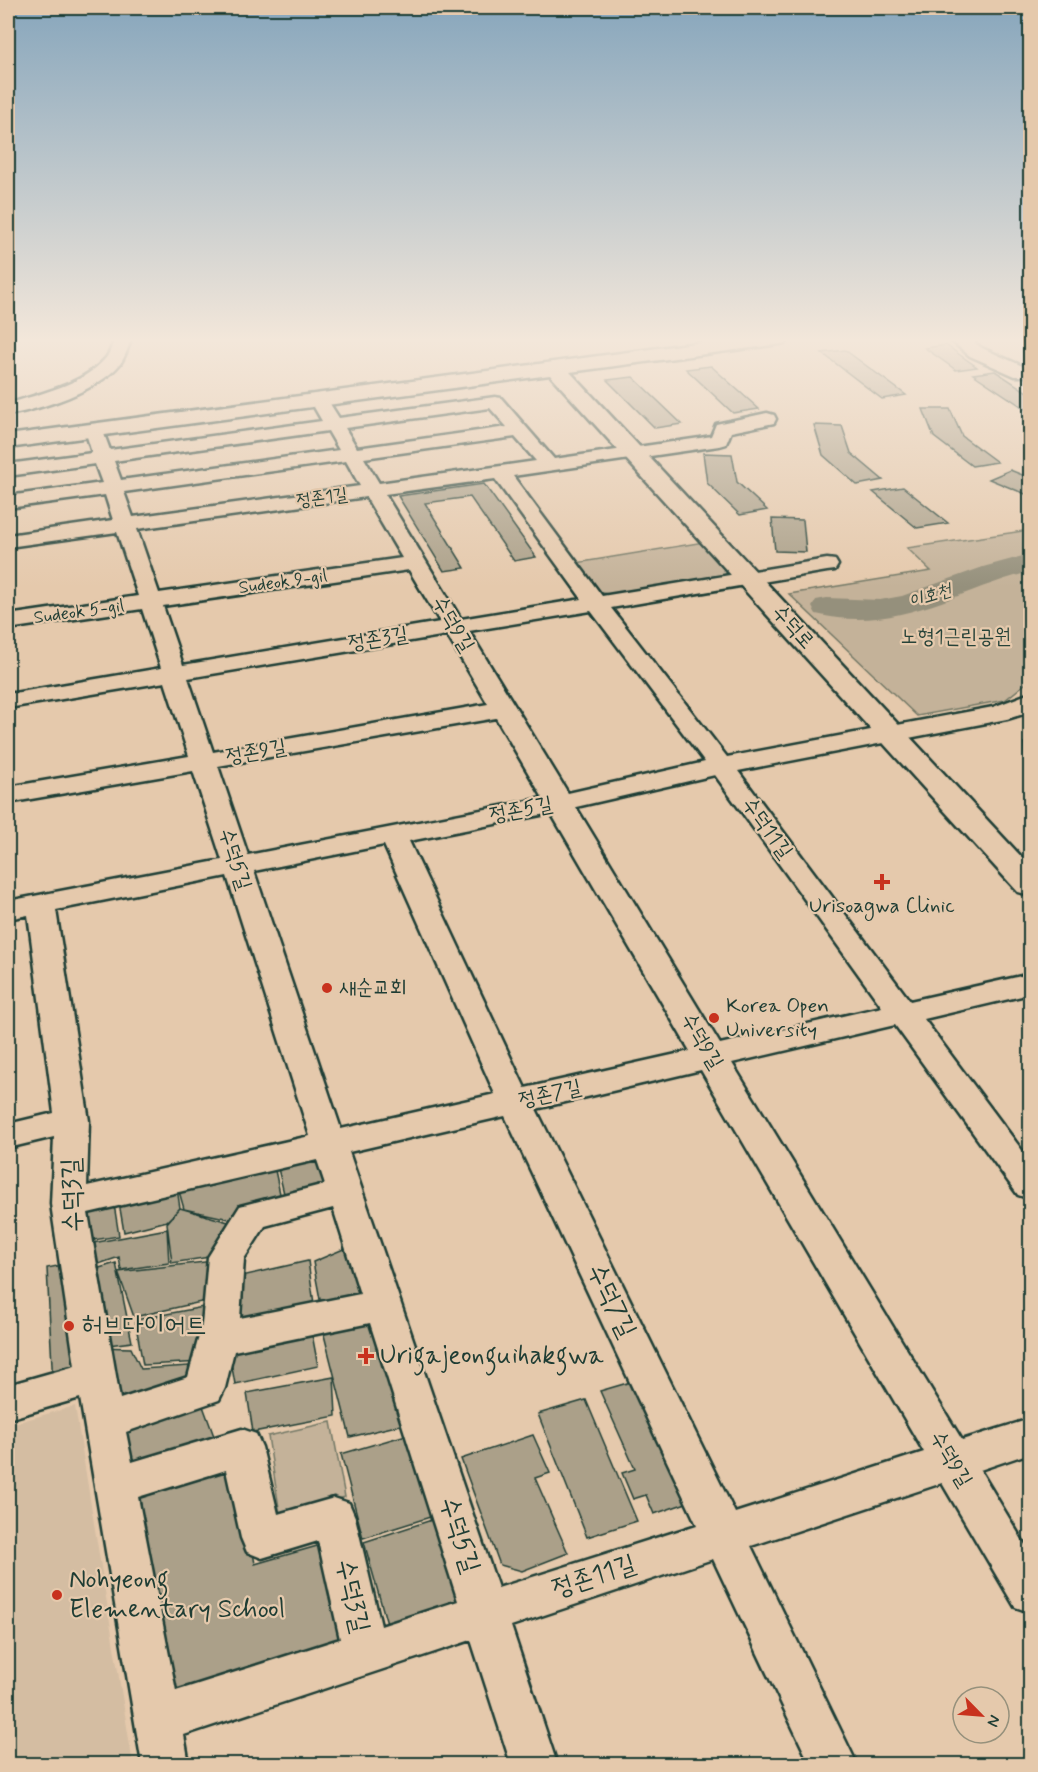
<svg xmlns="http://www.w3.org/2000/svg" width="1038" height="1772" font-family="Mynerve,'Poor Story',sans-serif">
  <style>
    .built { fill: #d4bda2 }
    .green { fill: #c4b299; stroke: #727866; stroke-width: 1.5 }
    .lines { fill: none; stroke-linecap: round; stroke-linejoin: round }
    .river { fill: #95907b; fill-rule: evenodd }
    .building { fill: #aba089; stroke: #1f3d34; stroke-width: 1.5 }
    .minor-casing { stroke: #1f3d34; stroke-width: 5 }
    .major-casing { stroke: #1f3d34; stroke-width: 5 }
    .minor { fill: #e5c9ac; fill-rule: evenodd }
    .major { fill: #e5c9ac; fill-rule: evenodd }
    .poi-dot { fill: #c8321e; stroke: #e5c9ac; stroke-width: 2 }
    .labels { text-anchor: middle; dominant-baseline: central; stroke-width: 4.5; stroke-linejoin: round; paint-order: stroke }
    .far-street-label { font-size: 18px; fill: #1f3d34; stroke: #e5c9ac }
    .far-water-label { font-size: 18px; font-style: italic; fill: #2b453b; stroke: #e5c9ac }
    .street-label { font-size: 21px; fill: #1f3d34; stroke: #e5c9ac }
    .park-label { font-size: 21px; fill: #274339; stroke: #e5c9ac }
    .poi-label { font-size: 21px; fill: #1f3d34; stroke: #e5c9ac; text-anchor: start }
    .near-street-label { font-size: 26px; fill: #1f3d34; stroke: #e5c9ac }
    .near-poi-label { font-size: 26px; fill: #1f3d34; stroke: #e5c9ac; text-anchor: start }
  </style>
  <rect width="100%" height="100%" fill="#e5c9ac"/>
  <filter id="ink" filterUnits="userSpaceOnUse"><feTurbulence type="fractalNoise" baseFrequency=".0167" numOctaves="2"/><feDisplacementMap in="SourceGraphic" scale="12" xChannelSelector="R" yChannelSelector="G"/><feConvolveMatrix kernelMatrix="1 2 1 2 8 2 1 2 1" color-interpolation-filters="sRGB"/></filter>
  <g filter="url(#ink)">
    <!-- built -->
    <path class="built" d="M75,1406L133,1764H8V1425Z"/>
    <!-- green -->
    <path class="green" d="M1030,530V680L1005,700L917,716L789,594L931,571L907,548Z
      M704,542L729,569L724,576L613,595L599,592L576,563Z
      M331,1422L345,1497L280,1514L268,1436Z"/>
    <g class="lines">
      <!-- river -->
      <path class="river" d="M1030,554V572C956,590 897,634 816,614L812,607L816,600L827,598L880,600L902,596L983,567Z"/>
    </g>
    <!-- building -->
    <path class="building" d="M946,345L977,367L956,370L925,348Z
      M845,350L906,395L882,399L822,353Z
      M711,366L759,409L733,413L686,369Z
      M995,371L1030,394V412L973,374Z
      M633,377L682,424L655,428L607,380Z
      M923,409H950L962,436L997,462L972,466L934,437Z
      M814,425L842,426L851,453L883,480L857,485L823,455Z
      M703,453L732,454L737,482L767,510L740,515L707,483Z
      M1010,470L1030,478V496L989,479Z
      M484,484L536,557L514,561L470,497L425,503L465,568L444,571L398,496Z
      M903,487L948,523L917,528L873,492Z
      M772,519L803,520L806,552L775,551Z
      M1024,743L1030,744V794L1026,789Z
      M325,1148L338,1189L286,1202L276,1160Z
      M273,1161L282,1203L243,1222L184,1209L177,1184Z
      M176,1182L180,1208L167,1221L124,1232L118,1197Z
      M113,1198L119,1236L81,1242L74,1206Z
      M180,1208L242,1226L222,1255L172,1263L167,1223Z
      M167,1229L169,1263L121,1270L119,1257L84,1269L77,1246Z
      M353,1245L374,1301L322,1310L313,1262Z
      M222,1260L219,1298L134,1317L118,1272Z
      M308,1261L315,1311L228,1331L233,1278Z
      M78,1262L87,1373L53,1385L47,1268Z
      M116,1263L132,1342L100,1346L86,1272Z
      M219,1304L204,1362L143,1365L135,1320Z
      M377,1317L413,1422L350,1437L323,1331Z
      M311,1329L318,1366L235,1384L229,1351Z
      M98,1347L131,1348L141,1369L205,1365L201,1386L113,1412Z
      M334,1377L336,1416L253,1432L247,1393Z
      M641,1379L698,1499L654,1514L646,1495L633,1499L622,1473L635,1469L600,1391Z
      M200,1398L218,1447L122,1474L109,1424Z
      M586,1400L637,1521L587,1537L538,1414Z
      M420,1431L443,1513L363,1538L341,1454Z
      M533,1435L550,1473L535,1478L568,1553L522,1571L500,1565L461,1459Z
      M236,1458L255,1564L331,1542L347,1641L169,1697L127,1490Z
      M444,1516L475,1609L392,1642L364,1542Z"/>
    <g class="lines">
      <!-- minor casing -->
      <g class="minor-casing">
        <path id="minor" d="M115,338H132C128,346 126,356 120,364C98,391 41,409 8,415V404C40,393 81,386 105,359C110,354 112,345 115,338Z
          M948,338H968L982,348L1027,368L1030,372L1027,376H1015L970,356Z
          M319,395L325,396L339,418L495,397L501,398L554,459L700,438L711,436L716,424L767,413L774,415L776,419L774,423L731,432L726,444L719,446L513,476L602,596L827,559L835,560L838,565L835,570L827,571L611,608L727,757L993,707L1030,693V712L1007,719L738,771L910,1001L1030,974V994L924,1019L1030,1161V1199L1018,1195L895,1025L732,1063L962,1440L1030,1419V1453L980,1470L1030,1553V1612L1015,1607L942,1483L751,1546L857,1764H810L713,1559L511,1626L557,1764H511L471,1640L184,1735L189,1764H142L80,1398L8,1419V1385L75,1366L51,1204L54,1137L8,1148V1124L54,1113L28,915L8,919V901L222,860L193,771L8,803V787L189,756L165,682L8,708V694L161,668L142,609L8,629V615L138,596L117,532L8,547V535L113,520L105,495L8,508V496L102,483L95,464L8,476V464L92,453L85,430L87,426H101L110,450L322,421L310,400L313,396ZM490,408L507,427L357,448L345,428ZM328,431L339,450L121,480L114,461ZM515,437L536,461L379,483L364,458ZM346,461L360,486L133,517L124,492ZM495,479L582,599L461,619L385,494ZM366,497L402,558L159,593L137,529ZM409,570L440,622L183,665L163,606ZM591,611L705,762L568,793L469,631ZM447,635L488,704L213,752L188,678ZM496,718L543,798L248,855L218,766ZM715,775L882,1007L720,1044L576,807ZM551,813L690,1051L525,1088L409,841ZM384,845L495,1094L341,1129L254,871ZM227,876L310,1136L87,1186L89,1121L56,910ZM701,1070L924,1452L735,1513L536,1109ZM505,1116L697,1525L498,1588L349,1152ZM317,1160L325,1184L240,1206L208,1257L202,1325L188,1377L120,1399L88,1213ZM333,1208L360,1294L240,1318L244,1259L265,1226ZM370,1323L458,1601L381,1626L355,1517L349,1503L334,1498L278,1514L262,1447L256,1434L242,1429L132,1462L126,1432L219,1400L225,1388L234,1351ZM226,1470L241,1538L247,1552L262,1558L318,1541L340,1639L176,1691L138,1497Z"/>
      </g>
      <!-- major casing -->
      <g class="major-casing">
        <path id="major" d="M733,338H789L787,342L780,344L570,372L1030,866V895L1018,892L550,375L8,448V435Z"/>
      </g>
      <!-- minor -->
      <use href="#minor" class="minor"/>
      <!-- major -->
      <use href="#major" class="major"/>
    </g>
  </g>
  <!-- sky -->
  <linearGradient id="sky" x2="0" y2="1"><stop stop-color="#87a6bc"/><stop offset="0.58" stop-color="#f3e7da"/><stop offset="1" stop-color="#f3e7da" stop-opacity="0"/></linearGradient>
  <rect width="1038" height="587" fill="url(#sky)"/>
  <!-- markers -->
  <g class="poi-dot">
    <path d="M879 873h6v6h6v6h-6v6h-6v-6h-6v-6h6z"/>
    <circle cx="327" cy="988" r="6"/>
    <circle cx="714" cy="1018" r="6"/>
    <circle cx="69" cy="1326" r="6"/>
    <path d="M363 1347h6v6h6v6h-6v6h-6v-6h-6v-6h6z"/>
    <circle cx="57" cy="1595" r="6"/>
  </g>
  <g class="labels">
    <!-- far-street labels -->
    <g class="far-street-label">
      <text transform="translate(322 498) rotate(-8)">정존1길</text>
      <text transform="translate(283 582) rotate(-8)">Sudeok 9-gil</text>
      <text transform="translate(79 612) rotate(-8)">Sudeok 5-gil</text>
    </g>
    <!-- far-water labels -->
    <g class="far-water-label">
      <text transform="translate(930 596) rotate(-17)">이호천</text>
    </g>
    <!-- street labels -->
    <g class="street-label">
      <text transform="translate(453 624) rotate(59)">수덕9길</text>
      <text transform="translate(793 627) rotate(48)">수덕로</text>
      <text transform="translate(378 639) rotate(-9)">정존3길</text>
      <text transform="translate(256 752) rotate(-10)">정존9길</text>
      <text transform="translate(521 810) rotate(-11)">정존5길</text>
      <text transform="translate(767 828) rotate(54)">수덕11길</text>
      <text transform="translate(235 859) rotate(72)">수덕5길</text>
      <text transform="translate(702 1041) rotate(59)">수덕9길</text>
      <text transform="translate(550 1094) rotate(-13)">정존7길</text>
      <text transform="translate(951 1459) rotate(59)">수덕9길</text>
    </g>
    <!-- park labels -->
    <g class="park-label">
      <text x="956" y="637">노형1근린공원</text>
    </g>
    <!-- poi labels -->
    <g class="poi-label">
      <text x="882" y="906" text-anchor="middle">Urisoagwa Clinic</text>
      <text x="339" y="988">새순교회</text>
      <text x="726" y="1006">Korea Open<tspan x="726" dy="24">University</tspan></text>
    </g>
    <!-- near-street labels -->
    <g class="near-street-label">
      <text transform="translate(73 1195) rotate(-92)">수덕3길</text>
      <text transform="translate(611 1301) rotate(64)">수덕7길</text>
      <text transform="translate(459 1535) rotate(72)">수덕5길</text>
      <text transform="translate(594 1577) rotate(-18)">정존11길</text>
      <text transform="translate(352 1596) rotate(77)">수덕3길</text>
    </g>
    <!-- near-poi labels -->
    <g class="near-poi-label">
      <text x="81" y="1326">허브다이어트</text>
      <text x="380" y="1356">Urigajeonguihakgwa</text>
      <text x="69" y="1580">Nohyeong<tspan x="69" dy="30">Elementary School</tspan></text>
    </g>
  </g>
  <!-- margin -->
  <rect width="1038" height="1772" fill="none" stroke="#e5c9ac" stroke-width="30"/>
  <rect x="15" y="15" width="1008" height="1742" fill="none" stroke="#1f3d34" stroke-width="2" filter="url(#ink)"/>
  <!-- north arrow -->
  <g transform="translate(981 1715) rotate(115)"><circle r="28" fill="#e5c9ac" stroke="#96917c" stroke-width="1.5"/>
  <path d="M0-4.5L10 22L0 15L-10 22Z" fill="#c8321e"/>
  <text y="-9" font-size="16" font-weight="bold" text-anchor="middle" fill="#1f3d34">N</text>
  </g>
</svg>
